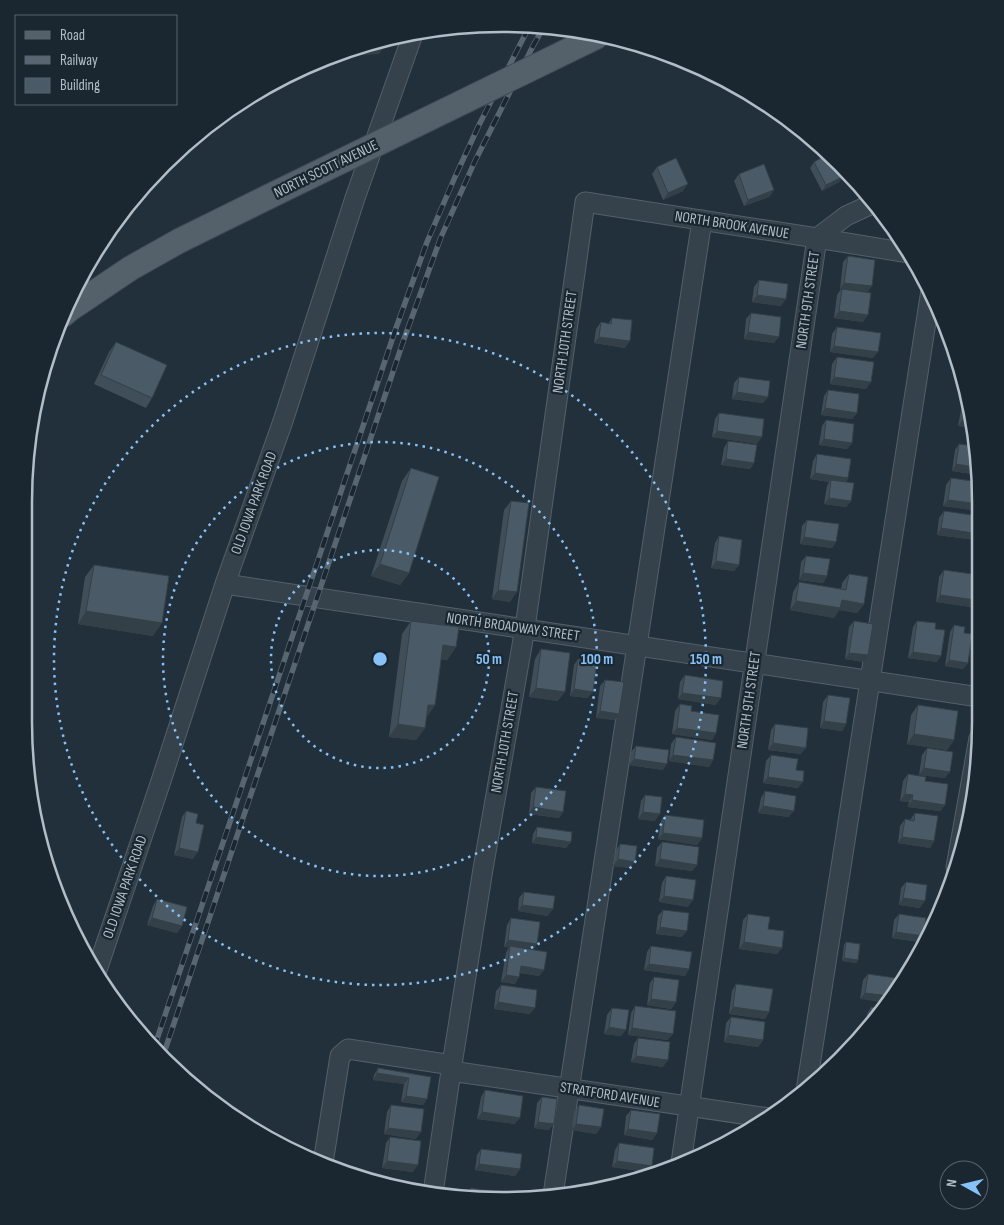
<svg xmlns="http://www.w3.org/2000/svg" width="1004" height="1225" font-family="'Sofia Sans Condensed',sans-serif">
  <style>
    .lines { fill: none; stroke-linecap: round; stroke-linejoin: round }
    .minor-casing { stroke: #546069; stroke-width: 21 }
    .major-casing { stroke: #3f4b54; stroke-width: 26 }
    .minor { stroke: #36424b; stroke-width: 19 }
    .major { stroke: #54616b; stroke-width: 24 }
    .rail-casing { stroke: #586672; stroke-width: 5.5 }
    .rail { stroke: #1b2730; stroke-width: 4; stroke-dasharray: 11; stroke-linecap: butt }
    .major-bridge-casing { stroke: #3f4b54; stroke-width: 26; stroke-linecap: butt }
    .major-bridge { stroke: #54616b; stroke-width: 24 }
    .wall { fill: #404e59 }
    .shaded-wall { fill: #344048 }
    .building { fill: #4a5b67; stroke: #344048 }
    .ring { fill: none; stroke: #86c1f7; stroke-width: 2.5; stroke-dasharray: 2.5 5 }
    .labels { text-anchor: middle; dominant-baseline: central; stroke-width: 4.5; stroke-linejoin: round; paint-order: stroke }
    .street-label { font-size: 15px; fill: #b1bdc7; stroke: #1b2730 }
    .rim { fill: none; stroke: #b1bdc7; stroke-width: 2.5 }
    .centre { fill: #86c1f7; stroke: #1b2730; stroke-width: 2.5 }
    .ring-label { font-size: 15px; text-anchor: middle; font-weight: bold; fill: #86c1f7; stroke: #1b2730; stroke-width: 4.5; stroke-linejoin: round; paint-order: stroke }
  </style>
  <rect width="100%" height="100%" fill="#22303b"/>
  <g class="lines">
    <!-- minor casing -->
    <g class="minor-casing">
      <path id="minor" d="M225,584L979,697
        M956,867L979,738
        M96,973L161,781L225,584L283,421L355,198L413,34
        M451,1071L769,1118
        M806,1091L931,290
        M323,1163L340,1056L348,1049L452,1065
        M681,1163L817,238L846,216L874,203
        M433,1193L451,1071L483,869L525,628L585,202L817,238L908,253
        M553,1195L702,220"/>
    </g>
    <!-- major casing -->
    <g class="major-casing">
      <path id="major" d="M63,315L70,309L131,268L179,241L268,197"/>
    </g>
    <!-- minor -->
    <use href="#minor" class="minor"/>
    <!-- major -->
    <use href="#major" class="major"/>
    <!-- rail casing -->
    <g class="rail-casing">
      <path id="rail" d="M154,1048L396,328L427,242L455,177L479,125L529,27
        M162,1059L404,339L441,237L475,161L534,44L544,27"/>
    </g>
    <!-- rail -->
    <use href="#rail" class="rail"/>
    <!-- major-bridge casing -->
    <g class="major-bridge-casing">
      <path id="major-bridge" d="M268,197L598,36"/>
    </g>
    <!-- major-bridge -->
    <use href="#major-bridge" class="major-bridge"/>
  </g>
  <!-- wall -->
  <path class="wall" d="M814,162L844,176L839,182L822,191L810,168Z
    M657,167L683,191L663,200L652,174Z
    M739,174L774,190L769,197L744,206L734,181Z
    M848,256L867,292L863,322L834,318L837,295L841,289H840L843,262Z
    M759,280L781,306L752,302L754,287Z
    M933,296L937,306L932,305Z
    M751,313L774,343L744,339L746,319Z
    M612,318L625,348L594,343L596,329L601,322L608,324Z
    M837,327L873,358L830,352L832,334Z
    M116,342L152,398L146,408L94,384L109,352Z
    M837,357L871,382L866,389L830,384L832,364Z
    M739,377L768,397L763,403L732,399L734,383Z
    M965,384L974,437L966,436L968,427L958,426L961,410L967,401H963Z
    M828,390L857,413L852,419L821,415L824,396Z
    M719,413L757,444L712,437L715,419Z
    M826,420L852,443L847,449L819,445L822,426Z
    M728,441L754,463L750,469L721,465L724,448Z
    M959,444L979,471V475L952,471L955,450Z
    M817,454L848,478L846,482L851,501L846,507L824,504L827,486L829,482L810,479L813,461Z
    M411,468L409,573L400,585L371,576L402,481Z
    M951,478L979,482V511L943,506L946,485Z
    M511,501L510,602L492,599L504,510Z
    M944,511L976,540L937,535L939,518Z
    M807,520L836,542L832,548L800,544L802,526Z
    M719,536L739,565L734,571L711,568L715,543Z
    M806,556L827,576L823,583L799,580L801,562Z
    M94,565L153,636L78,624L85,577Z
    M944,570L971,607L936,602L939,577Z
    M849,574L864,604L857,613L839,610L834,618L790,610L793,592L799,582L841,589L842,583Z
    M411,621L456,647L447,660L441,659L435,705L426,718L425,728L416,740L389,737L402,634Z
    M854,621L864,662L845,659L849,627Z
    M917,621L935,629L937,662L908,658L913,627Z
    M954,625L964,633L968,663L963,669L945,666L950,632Z
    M541,649L558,701L529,697L535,659Z
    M578,659L588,698L570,696L574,665Z
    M685,675L716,705L678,699L680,682Z
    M605,680L615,720L596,718L600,686Z
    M828,695L846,724L842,731L820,728L823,702Z
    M680,704L691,711L716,733L712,740L672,734L675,711Z
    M918,705L954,740L947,750L907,744L911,715Z
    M775,724L801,754L768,750L771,730Z
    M676,737L713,760L709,767L669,761L671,744Z
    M636,746L663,770L629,765L631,752Z
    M927,748L945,778L919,775L922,755Z
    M771,755L796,770L798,788L763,783L766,761Z
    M908,774L945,805L940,811L908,807L909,802L900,801L903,781Z
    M536,787L563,812L559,818L529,814L531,793Z
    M765,791L789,817L758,813L761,798Z
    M645,795L655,821L638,819L641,801Z
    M186,811L196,823L193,859L174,855L182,817Z
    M915,813L934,841L930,848L898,843L900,826L905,819L910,820Z
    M665,815L702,838L697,845L658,839L661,821Z
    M537,827L571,842L566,848L532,843L533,834Z
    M662,842L697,865L692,871L655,866L657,848Z
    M620,844L630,868L613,866L616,850Z
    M666,876L688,907L659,902L662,883Z
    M906,882L920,908L899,905L901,888Z
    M524,892L548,916L518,911L519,898Z
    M157,899L182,926L177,933L147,925L153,906Z
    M663,910L682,937L656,934L658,916Z
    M748,914L768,929L782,948L777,954L739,949L743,920Z
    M899,914L919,942L892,938L894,920Z
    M511,918L537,944L533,950L544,970L539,976L520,973L519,977L515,984L501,982L506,953L509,947H504L507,925Z
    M846,942L858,960L856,963L842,961L844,945Z
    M651,946L689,969L685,976L644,970L647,952Z
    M868,974L902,979L860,999L863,980Z
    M654,977L676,1002L671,1009L647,1005L650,983Z
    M736,984L769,1012L765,1019L729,1014L732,991Z
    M501,985L530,1014L494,1009L496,991Z
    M635,1006L668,1040L628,1035L631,1013Z
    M871,1007L881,1009L862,1038L860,1040L864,1034L867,1014Z
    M612,1008L621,1036L604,1034L607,1015Z
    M731,1017L763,1040L758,1047L724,1042L726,1023Z
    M638,1038L663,1067L631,1062L634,1044Z
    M378,1068L431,1077L427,1099L423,1105L401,1102L404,1084L373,1080L374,1075Z
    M485,1090L515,1124L477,1119L481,1097Z
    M542,1097L549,1130L534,1128L537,1103Z
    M391,1105L416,1139L384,1134L387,1112Z
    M579,1105L601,1127L596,1134L572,1130L574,1112Z
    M631,1110L657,1133L652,1140L624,1135L626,1116Z
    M390,1137L413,1172L382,1168L386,1143Z
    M619,1143L647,1172L612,1167L615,1150Z
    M481,1149L520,1169L515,1176L475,1170L477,1155Z
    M616,1179L628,1181L611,1187Z
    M471,1188L470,1200L466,1199L467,1194Z"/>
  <!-- shaded-wall -->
  <path class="shaded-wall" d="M388,41L379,54L332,57L372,42Z
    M844,176L839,182L822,191L826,185Z
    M688,184L683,191L663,200L668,193Z
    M774,190L769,197L744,206L748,200Z
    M844,283L872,286L867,293L840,289Z
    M757,295L786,299L781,306L752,302Z
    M935,300L937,306L932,305Z
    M839,311L868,315L863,322L834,318Z
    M748,332L779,337L774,343L744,339Z
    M599,337L630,341L625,348L594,343Z
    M834,346L878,352L873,358L830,352Z
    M834,377L871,382L866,389L830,384Z
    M737,392L768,397L763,403L732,399Z
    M967,395L968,401L967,400V401H963Z
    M825,408L857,413L852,419L821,415Z
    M965,416L970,417L971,422L968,427L958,426Z
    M972,428L974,437L966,436Z
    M717,431L762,437L757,444L712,437Z
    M824,439L852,443L847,449L819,445Z
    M726,459L754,463L750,469L721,465Z
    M956,464L979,468V475L952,471Z
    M815,473L848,478L844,484L831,480L829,482L810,479Z
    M829,498L851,501L846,507L824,504Z
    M948,500L979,504V511L943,506Z
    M941,528L979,534V535L976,540L937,535Z
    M804,537L836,542L832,548L800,544Z
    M716,561L739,565L734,571L711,568Z
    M380,564L409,573L400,585L371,576Z
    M803,573L827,576L823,583L799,580Z
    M498,590L517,592L510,602L492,599Z
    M940,595L975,600L971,607L936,602Z
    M842,600L864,604L857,613L839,610L834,618L790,610L796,601Z
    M86,611L162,623L153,636L78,624Z
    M443,645L456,647L447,660L434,658Z
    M913,652L941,656L937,662L908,658Z
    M849,653L868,655L864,662L845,659Z
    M949,660L968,663L963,669L945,666Z
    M536,688L565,692L558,701L529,697Z
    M574,689L593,692L588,698L570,696Z
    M682,693L721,698L716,705L678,699Z
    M428,705H435L426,718Z
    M600,711L619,714L615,720L596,718Z
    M824,721L846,724L842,731L820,728Z
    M398,724L425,728L416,740L389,737Z
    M677,728L716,733L712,740L672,734Z
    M914,734L954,740L947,750L907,744Z
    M773,743L806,748L801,754L768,750Z
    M673,755L713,760L709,767L669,761Z
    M634,759L667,764L663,770L629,765Z
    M924,768L950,772L945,778L919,775Z
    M768,777L803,782L798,788L763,783Z
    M905,794L913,795L909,802L900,801Z
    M912,800L945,805L940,811L908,807Z
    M763,806L794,811L789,817L758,813Z
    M533,807L563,812L559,818L529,814Z
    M643,812L660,814L655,821L638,819Z
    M663,833L702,838L697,845L658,839Z
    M536,837L571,842L566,848L532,843Z
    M902,837L934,841L930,848L898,843Z
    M179,848L198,852L193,859L174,855Z
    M618,859L635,862L630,868L613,866Z
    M660,859L697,865L692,871L655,866Z
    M664,896L693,900L688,907L659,902Z
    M903,898L925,901L920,908L899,905Z
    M522,905L553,909L548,916L518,911Z
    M152,918L182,926L177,933L147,925Z
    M660,927L687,931L682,937L656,934Z
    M896,932L923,936L919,942L892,938Z
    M508,940L537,944L532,951L504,947Z
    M744,942L782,948L777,954L739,949Z
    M844,958L858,960L856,963L842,961Z
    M649,964L689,969L685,976L644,970Z
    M521,966L544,970L539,976L517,972Z
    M506,975L519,977L515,984L501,982Z
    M865,993L890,996L885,1003L860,999Z
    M651,999L676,1002L671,1009L647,1005Z
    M498,1002L535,1008L530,1014L494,1009Z
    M733,1007L769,1012L765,1019L729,1014Z
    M609,1027L626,1030L621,1036L604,1034Z
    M632,1028L673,1034L668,1040L628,1035Z
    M728,1035L763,1040L758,1047L724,1042Z
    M636,1056L668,1060L663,1067L631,1062Z
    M377,1073L409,1078L404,1084L373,1080Z
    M406,1096L427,1099L423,1105L401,1102Z
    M482,1112L520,1118L515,1124L477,1119Z
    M538,1122L554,1124L549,1130L534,1128Z
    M576,1124L601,1127L596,1134L572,1130Z
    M388,1128L421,1132L416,1139L384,1134Z
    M628,1129L657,1133L652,1140L624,1135Z
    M387,1161L418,1165L413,1172L382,1168Z
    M617,1161L652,1166L647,1172L612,1167Z
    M479,1164L520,1169L515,1176L475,1170Z"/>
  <!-- building -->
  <path class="building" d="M388,38V41L372,42L378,40Z
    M828,154L838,164L844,176L826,185L814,162Z
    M676,158L688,184L668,193L657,167Z
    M764,164L774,190L748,200L739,174Z
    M848,256L875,260L872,286L844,283Z
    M759,280L788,284L786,299L757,295Z
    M842,289L871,293L868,315L839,311Z
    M751,313L781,317L779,337L748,332Z
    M612,318L632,320L630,341L599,337L601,322L611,324Z
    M837,327L881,333L878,352L834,346Z
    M116,342L167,365L152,398L101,375Z
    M837,357L874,362L871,382L834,377Z
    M739,377L770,381L768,397L737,392Z
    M828,390L859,394L857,413L825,408Z
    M967,400H968L970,417L965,416Z
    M719,413L764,419L762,437L717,431Z
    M826,420L854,424L852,443L824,439Z
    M728,441L757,445L754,463L726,459Z
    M959,444L975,446L979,468L956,464Z
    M817,454L851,459L848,478L815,473Z
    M411,468L439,477L409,573L380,564Z
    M951,478L979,482V504L948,500Z
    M831,480L854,483L851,501L829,498Z
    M511,501L529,503L517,592L498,590Z
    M944,511L979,516V534L941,528Z
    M807,520L839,524L836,542L804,537Z
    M719,536L742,540L739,565L716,561Z
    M806,556L830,559L827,576L803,573Z
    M94,565L169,576L162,623L86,611Z
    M944,570L979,575L975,600L940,595Z
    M849,574L868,577L864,604L842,600L840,608L796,601L799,582L846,590Z
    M411,621L459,627L456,647L443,645L435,705H428L425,728L398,724Z
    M854,621L873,624L868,655L849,653Z
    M917,621L936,623L935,629L945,630L941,656L913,652Z
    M954,625L965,627L964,633L972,634L968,663L949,660Z
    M541,649L570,653L565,692L536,688Z
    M578,659L597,661L593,692L574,689Z
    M685,675L723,681L721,698L682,693Z
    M605,680L624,682L619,714L600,711Z
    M828,695L850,698L846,724L824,721Z
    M680,704L692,706L691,711L719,715L716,733L677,728Z
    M918,705L958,711L954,740L914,734Z
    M775,724L808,728L806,748L773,743Z
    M676,737L716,743L713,760L673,755Z
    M636,746L669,750L667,764L634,759Z
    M927,748L953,752L950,772L924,768Z
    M771,755L798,759L796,770L804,771L803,782L768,777Z
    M908,774L926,777L925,781L948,784L945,805L912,800L913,795L905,794Z
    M536,787L566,791L563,812L533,807Z
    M765,791L796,796L794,811L763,806Z
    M645,795L662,797L660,814L643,812Z
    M186,811L198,814L196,823L204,825L198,852L179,848Z
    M915,813L938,816L934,841L902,837L905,819L914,821Z
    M665,815L704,820L702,838L663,833Z
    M537,827L572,832L571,842L536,837Z
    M662,842L699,847L697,865L660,859Z
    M620,844L637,846L635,862L618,859Z
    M666,876L696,880L693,900L664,896Z
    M906,882L927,885L925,901L903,898Z
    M524,892L555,896L553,909L522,905Z
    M157,899L187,907L182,926L152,918Z
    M663,910L689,913L687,931L660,927Z
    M748,914L770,917L768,929L784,931L782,948L744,942Z
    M899,914L926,918L923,936L896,932Z
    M511,918L540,922L537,944L508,940Z
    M846,942L860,944L858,960L844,958Z
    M510,946L547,952L544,970L521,966L519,977L506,975Z
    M651,946L692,952L689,969L649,964Z
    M868,974L902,979L890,996L865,993Z
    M654,977L679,980L676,1002L651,999Z
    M736,984L773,989L769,1012L733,1007Z
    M501,985L537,990L535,1008L498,1002Z
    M635,1006L676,1011L673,1034L632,1028Z
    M871,1007L881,1009L869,1027Z
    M612,1008L629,1010L626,1030L609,1027Z
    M731,1017L765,1022L763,1040L728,1035Z
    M638,1038L670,1042L668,1060L636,1056Z
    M378,1068L431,1077L427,1099L406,1096L409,1078L377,1073Z
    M485,1090L523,1096L520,1118L482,1112Z
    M542,1097L557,1099L554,1124L538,1122Z
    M391,1105L424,1109L421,1132L388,1128Z
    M579,1105L604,1109L601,1127L576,1124Z
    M631,1110L660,1114L657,1133L628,1129Z
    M390,1137L421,1141L418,1165L387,1161Z
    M619,1143L654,1148L652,1166L617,1161Z
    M481,1149L522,1154L520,1169L479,1164Z
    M616,1179L628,1181L615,1185Z
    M471,1188L493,1191L491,1199L469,1200Z"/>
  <!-- distance rings -->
  <g class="ring">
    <circle cx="380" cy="659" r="109"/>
    <circle cx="380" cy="659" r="217"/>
    <circle cx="380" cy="659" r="326"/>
  </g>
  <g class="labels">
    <!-- street labels -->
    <g class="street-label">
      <text transform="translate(326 169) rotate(-26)">NORTH SCOTT AVENUE</text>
      <text transform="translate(732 225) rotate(9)">NORTH BROOK AVENUE</text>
      <text transform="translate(808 300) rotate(-82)">NORTH 9TH STREET</text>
      <text transform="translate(565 342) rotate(-82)">NORTH 10TH STREET</text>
      <text transform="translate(254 503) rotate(-70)">OLD IOWA PARK ROAD</text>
      <text transform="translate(513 627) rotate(8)">NORTH BROADWAY STREET</text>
      <text transform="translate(749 700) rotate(-82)">NORTH 9TH STREET</text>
      <text transform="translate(505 742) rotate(-80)">NORTH 10TH STREET</text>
      <text transform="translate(125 887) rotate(-71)">OLD IOWA PARK ROAD</text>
      <text transform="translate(610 1095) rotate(9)">STRATFORD AVENUE</text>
    </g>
  </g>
  <!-- crop -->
  <path d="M0 0H1004V1225H0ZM502 32H502A470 470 0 0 1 972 502V722A470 470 0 0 1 502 1192H502A470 470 0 0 1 32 722V502A470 470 0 0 1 502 32Z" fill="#1b2730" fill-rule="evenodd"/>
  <path class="rim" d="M502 32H502A470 470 0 0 1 972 502V722A470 470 0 0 1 502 1192H502A470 470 0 0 1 32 722V502A470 470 0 0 1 502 32Z"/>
  <circle cx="380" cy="659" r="8" class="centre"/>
  <g class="ring-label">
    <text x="489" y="664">50 m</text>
    <text x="597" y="664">100 m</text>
    <text x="706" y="664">150 m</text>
  </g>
  <!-- legend -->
  <rect x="15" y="15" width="162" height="90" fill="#1b2730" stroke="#57636c"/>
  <rect x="25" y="31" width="25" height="8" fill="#54616b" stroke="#57636c"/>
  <text x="60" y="40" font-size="15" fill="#b1bdc7">Road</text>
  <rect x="25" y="56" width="25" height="8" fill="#586672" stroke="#57636c"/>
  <text x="60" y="65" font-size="15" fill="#b1bdc7">Railway</text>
  <rect x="25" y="78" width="25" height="15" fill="#4a5b67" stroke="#57636c"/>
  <text x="60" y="90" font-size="15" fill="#b1bdc7">Building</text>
  <!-- north arrow -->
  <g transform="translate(964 1185) rotate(278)"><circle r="24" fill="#1b2730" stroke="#57636c"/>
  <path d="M0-4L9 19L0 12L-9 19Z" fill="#86c1f7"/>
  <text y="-8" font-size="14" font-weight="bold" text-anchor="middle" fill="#b1bdc7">N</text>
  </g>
</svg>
